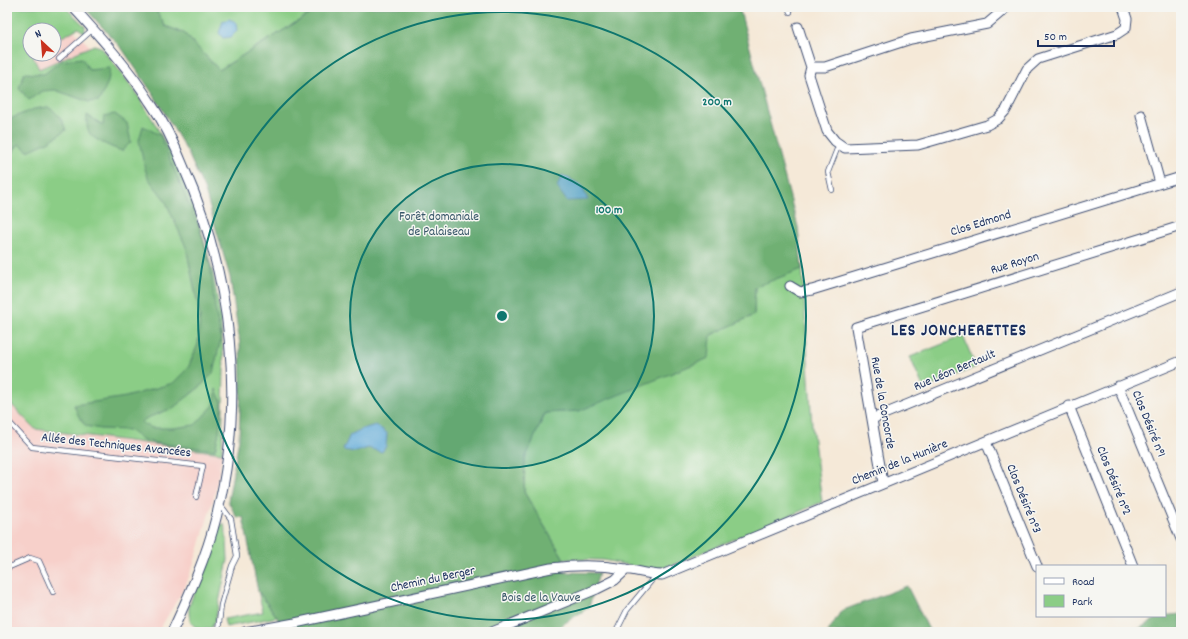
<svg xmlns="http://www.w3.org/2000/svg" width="1188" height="639" font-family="Dekko,sans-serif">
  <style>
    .built { fill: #f7d0ca; fill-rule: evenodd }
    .green { fill: #8bcd86; stroke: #537e72 }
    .forest { fill: #70b073; stroke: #467068 }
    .water { fill: #60aad8; stroke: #3e6c9b }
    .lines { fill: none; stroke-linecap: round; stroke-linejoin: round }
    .service-casing { stroke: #3c4b70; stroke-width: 6 }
    .minor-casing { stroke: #3c4b70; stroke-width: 11 }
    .service { stroke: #fff; stroke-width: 4.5 }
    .minor { stroke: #fff; stroke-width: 9 }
    .ring { fill: none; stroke: #0f766e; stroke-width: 2 }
    .labels { text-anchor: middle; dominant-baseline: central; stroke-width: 3; stroke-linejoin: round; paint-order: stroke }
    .park-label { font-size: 13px; fill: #375668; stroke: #f6f6f2 }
    .street-label { font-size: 13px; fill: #1b2f5e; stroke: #f6f6f2 }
    .district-label { font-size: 17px; font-weight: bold; letter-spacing: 1px; fill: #1b2f5e; stroke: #f6f6f2 }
    .centre { fill: #0f766e; stroke: #f6f6f2; stroke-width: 2 }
    .ring-label { font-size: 12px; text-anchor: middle; font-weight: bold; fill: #0f766e; stroke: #f6f6f2; stroke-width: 3; stroke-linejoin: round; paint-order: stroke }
  </style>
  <rect width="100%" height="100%" fill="#f6f6f2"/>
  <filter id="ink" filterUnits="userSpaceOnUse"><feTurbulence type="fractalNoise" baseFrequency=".025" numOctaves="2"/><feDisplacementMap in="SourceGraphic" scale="8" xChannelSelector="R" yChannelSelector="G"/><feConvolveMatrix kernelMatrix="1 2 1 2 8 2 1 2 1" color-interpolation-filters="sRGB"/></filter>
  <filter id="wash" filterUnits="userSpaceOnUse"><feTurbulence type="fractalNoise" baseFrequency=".012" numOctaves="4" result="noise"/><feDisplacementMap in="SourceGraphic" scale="16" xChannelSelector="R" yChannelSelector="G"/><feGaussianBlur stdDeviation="0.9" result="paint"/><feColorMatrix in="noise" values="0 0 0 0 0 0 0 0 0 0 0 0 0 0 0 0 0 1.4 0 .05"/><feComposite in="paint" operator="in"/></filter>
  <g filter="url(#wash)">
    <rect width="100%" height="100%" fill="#f5e9d8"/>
    <!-- built -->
    <path class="built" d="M7,7H49L95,51L189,217L224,380L223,449L215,493L198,551L186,585L158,632H7ZM30,30H54V54H30Z"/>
    <!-- green -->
    <path class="green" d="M7,7H65L85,26V33L78,28L62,37L54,30H30V54H36L33,57L39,69L94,45L101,47L135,91L154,122L173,157L198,219L213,273L221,321L224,368L222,453L35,429L7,400Z
      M154,7H321L219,70L184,33L165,26Z
      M802,266L812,426L822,502L673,565L654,570L603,560L564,559L524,492L525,459L545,413L579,411L711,335L754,315L755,286Z
      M963,336L976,367L924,389L910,357Z
      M222,524H224L227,540L228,560L215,621L211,628C195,632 188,624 189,608C190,599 202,578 205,568C210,555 215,541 219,527Z
      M258,591L277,617L226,627L224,619L263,612Z"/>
    <!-- forest -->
    <path class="forest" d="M84,7H154L165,26L184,33L219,70L321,7H739L798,227L802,269L755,287L754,315L711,335L709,358L579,411L545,413L525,459L524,492L564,559L563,572L599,573L589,607L556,629L562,632H281L277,617L258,591L243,517L237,518L228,501L239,439L241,384L240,344L230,277L205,191L188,153L155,97L123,50Z
      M82,58L89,70L110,68L108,82L99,101L89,102L55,90L42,91L29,100L19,88L24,73L44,74L61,61Z
      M48,107C58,113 62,119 66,130L50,141L28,151L19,144L7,159V120L34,109Z
      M115,114L127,123L131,142L122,151C113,148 96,141 90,134C86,128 87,121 87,115L103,125L104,116Z
      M143,126L160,135L189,205L200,229L210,264L215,307L221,338L213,373L200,387L173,408L147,418L141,422L152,428H173L195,425L214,405L216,389L222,403L219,432L215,450L154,443L142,439L129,430L100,429L86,426L79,417L74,405L126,397L173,383L188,368L198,344L200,316L186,247L165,200L148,178L144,165L139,140Z
      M907,586L930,632H828L841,611Z
      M1181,614V632H1133L1161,616Z"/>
    <!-- water -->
    <path class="water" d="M229,19L236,22L237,31L231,37L223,38L219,33L223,21Z
      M562,175L581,185L588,200L567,201L557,187Z
      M376,425L387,433L386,446L382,452L368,448L356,452L343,450L350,435L362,429Z"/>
  </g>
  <g filter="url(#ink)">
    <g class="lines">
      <!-- service casing -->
      <g class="service-casing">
        <path id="service" d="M788,7L790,12
          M59,59L93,29
          M832,190L828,172L839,144
          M7,420L32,447L203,466L196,497
          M7,568L30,558L39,561L53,592
          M218,632L221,605L232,566L237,556L231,519L219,503
          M616,632L627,610L651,581L654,575"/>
      </g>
      <!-- minor casing -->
      <g class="minor-casing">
        <path id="minor" d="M73,7C100,37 128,67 150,102C164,122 175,145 184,168C232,277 246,402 216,518C206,558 189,595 172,632
          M798,27L811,67H825L911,39L987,24L1007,7
          M811,67L809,75L827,131L835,141L845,148L918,145L987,125L998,119L1006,110L1027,69L1038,59L1117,34L1126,28L1127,19L1123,7
          M1141,115L1160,183
          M790,286L800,292L812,290L1181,177
          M1118,386L1181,539
          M1069,406L1133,566
          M872,419L1181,292
          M986,442L1037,566
          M883,483L856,327L1181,226
          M245,632L295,623L551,568C576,565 601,565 626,569C638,571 650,575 662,575L1181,361
          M492,632L597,589L615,580L627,569"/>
      </g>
      <!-- service -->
      <use href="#service" class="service"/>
      <!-- minor -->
      <use href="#minor" class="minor"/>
    </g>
  </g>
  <!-- distance rings -->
  <circle cx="502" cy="316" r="152" fill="#0f766e" fill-opacity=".12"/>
  <g class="ring">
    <circle cx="502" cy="316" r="152"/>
    <circle cx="502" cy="316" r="304"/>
  </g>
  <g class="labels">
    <!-- park labels -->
    <g class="park-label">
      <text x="439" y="217">Forêt domaniale<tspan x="439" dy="15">de Palaiseau</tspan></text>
      <text x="541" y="598">Bois de la Vauve</text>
    </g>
    <!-- street labels -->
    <g class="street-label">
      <text transform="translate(981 224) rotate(-17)">Clos Edmond</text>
      <text transform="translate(1015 264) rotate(-17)">Rue Royon</text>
      <text transform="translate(955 371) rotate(-23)">Rue Léon Bertault</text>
      <text transform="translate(882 403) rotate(80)">Rue de la Concorde</text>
      <text transform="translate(1148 424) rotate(68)">Clos Désiré n°1</text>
      <text transform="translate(116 446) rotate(6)">Allée des Techniques Avancées</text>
      <text transform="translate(900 463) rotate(-22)">Chemin de la Hunière</text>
      <text transform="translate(1113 481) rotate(68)">Clos Désiré n°2</text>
      <text transform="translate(1023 499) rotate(68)">Clos Désiré n°3</text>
      <text transform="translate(433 580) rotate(-12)">Chemin du Berger</text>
    </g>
    <!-- district labels -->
    <g class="district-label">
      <text x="959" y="332">LES JONCHERETTES</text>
    </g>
  </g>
  <circle cx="502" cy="316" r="6" class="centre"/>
  <g class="ring-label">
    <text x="717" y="105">200 m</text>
    <text x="609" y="213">100 m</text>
  </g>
  <!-- margin -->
  <rect width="1188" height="639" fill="none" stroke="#f6f6f2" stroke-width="24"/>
  <!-- legend -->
  <rect x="1036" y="565" width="130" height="52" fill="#f6f6f2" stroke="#9ea6b7"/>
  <rect x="1044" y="578" width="20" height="6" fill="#ffffff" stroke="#9ea6b7"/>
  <text x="1072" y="585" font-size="12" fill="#1b2f5e">Road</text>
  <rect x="1044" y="595" width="20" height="12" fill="#8bcd86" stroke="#9ea6b7"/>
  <text x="1072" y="605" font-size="12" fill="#1b2f5e">Park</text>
  <!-- north arrow -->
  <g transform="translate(42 42) rotate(334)"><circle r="19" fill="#f6f6f2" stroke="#9ea6b7"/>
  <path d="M0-3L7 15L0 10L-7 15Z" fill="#c8321e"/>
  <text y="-6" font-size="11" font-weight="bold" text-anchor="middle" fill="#1b2f5e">N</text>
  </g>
  <!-- scale -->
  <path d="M1038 40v6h76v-6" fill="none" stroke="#1b2f5e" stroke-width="2"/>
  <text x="1044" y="40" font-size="12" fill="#1b2f5e" stroke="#f6f6f2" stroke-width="3" paint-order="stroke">50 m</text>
</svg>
